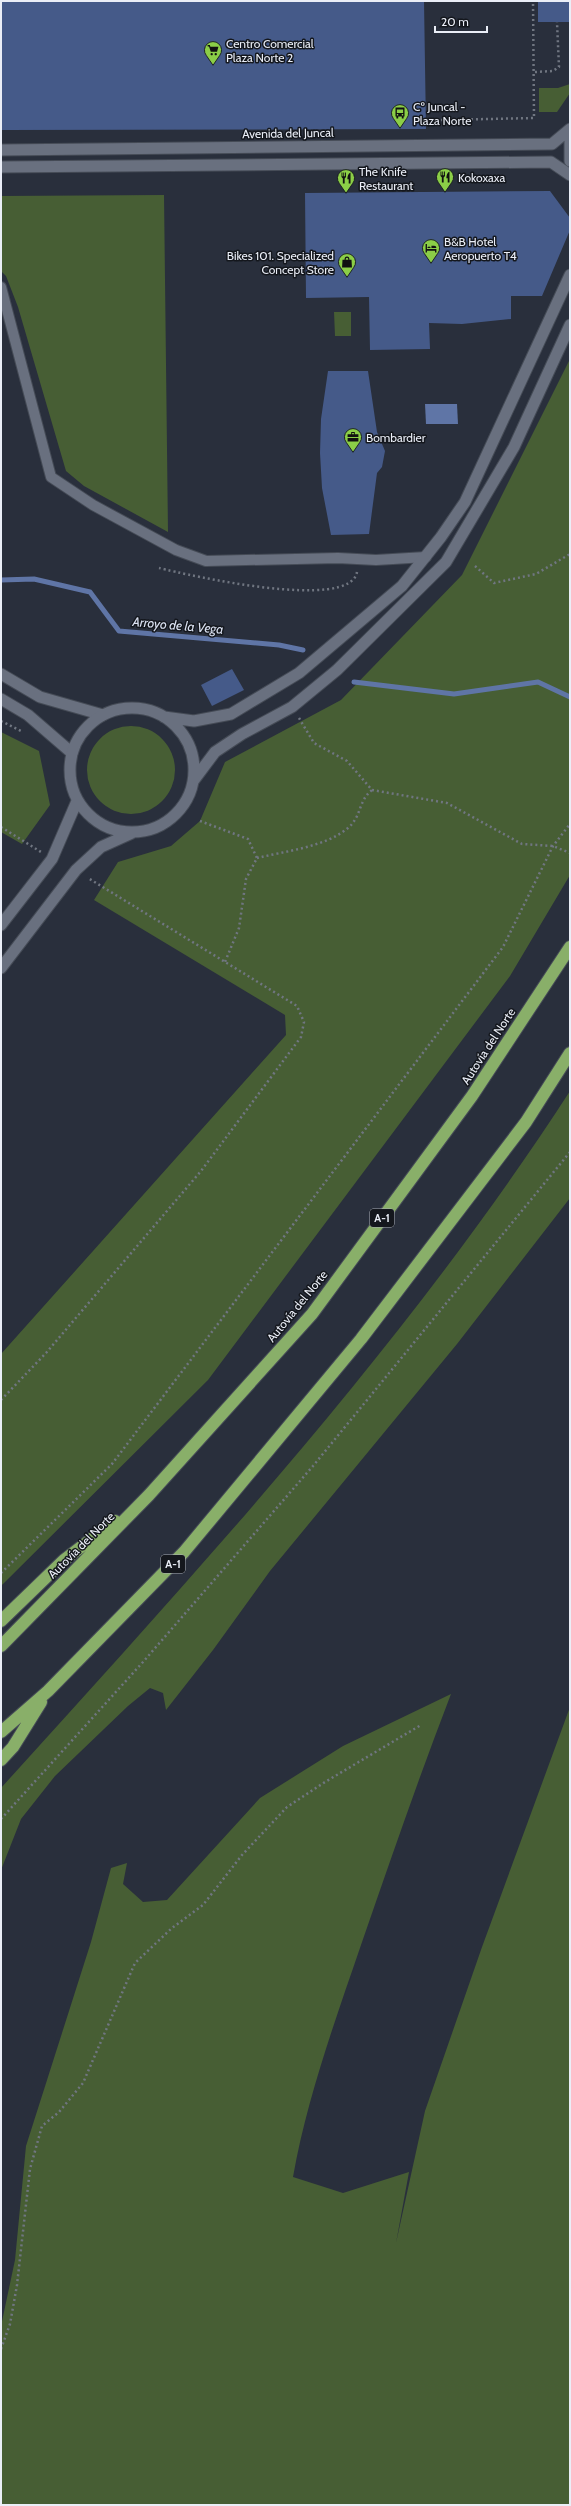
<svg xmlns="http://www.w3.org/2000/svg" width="571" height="2506" font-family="Cabin,sans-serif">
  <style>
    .green { fill: #475e34 }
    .water { fill: #5f75a6 }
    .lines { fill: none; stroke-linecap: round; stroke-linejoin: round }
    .stream { stroke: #5f75a6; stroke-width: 5 }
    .building { fill: #455a89 }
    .service-casing { stroke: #454b56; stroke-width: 12 }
    .minor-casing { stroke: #454b56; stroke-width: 13 }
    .tertiary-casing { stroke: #454b56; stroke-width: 13 }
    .motorway-casing { stroke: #454b56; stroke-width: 14 }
    .path { stroke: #707681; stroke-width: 2.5; stroke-dasharray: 2 3; stroke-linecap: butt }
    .service { stroke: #69707f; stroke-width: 10 }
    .minor { stroke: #69707f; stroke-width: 11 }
    .tertiary { stroke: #69707f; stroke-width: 11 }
    .motorway { stroke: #89af69; stroke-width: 12 }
    .labels { text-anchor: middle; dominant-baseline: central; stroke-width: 3; stroke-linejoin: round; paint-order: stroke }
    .shield { fill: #14171d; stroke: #aaaeb6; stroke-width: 1 }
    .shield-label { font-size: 11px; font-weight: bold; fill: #eaeef7 }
    .poi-label { font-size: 12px; fill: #eaeef7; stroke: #14171d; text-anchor: start }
    .street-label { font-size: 12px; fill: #eaeef7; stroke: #14171d }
    .water-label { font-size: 13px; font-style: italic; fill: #dbe2f2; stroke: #14171d }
  </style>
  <rect width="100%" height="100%" fill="#292f3c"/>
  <!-- green -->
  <path class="green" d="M570,84V93L557,112H539V88H558Z
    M164,195L168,532L84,486L66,471L18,307L6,276L1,271V196Z
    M334,312H351V336H335Z
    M570,359V875L510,976L208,1380L1,1586V1354L286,1035L285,1015L94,900L118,862L171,846L200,821L225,762L341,700L462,575Z
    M87 770a44 44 0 1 1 88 0a44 44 0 1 1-88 0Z
    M1,732L39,751L50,805L22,844L1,832Z
    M570,1091V1198L457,1344L270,1571L213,1650L166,1710L163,1693L150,1688L128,1706L55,1776L21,1819L1,1870V1788C202,1566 407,1343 570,1091Z
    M451,1694C419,1777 390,1861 361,1945C335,2021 307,2098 293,2177L343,2193L409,2172L396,2243L425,2111L482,1947L570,1707V2505H1V2326L15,2260L26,2146L91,1942L111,1868L127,1863L123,1884L143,1902L167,1900L260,1798L343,1746Z"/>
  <!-- water -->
  <path class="water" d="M425,404H457L458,424H426Z"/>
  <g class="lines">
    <!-- stream -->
    <path class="stream" d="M1,580L34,579L90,592L119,631L279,645L303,650
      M354,682L454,694L538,682L570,697"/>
  </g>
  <!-- building -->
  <path class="building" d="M1,1H424L426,129L1,130Z
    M538,1H570V22H538Z
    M550,191L570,218V230L542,296H511V319L462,324L429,323L430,349L370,350L369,297L306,298L305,193Z
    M328,371H368L377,432L385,451L382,467L377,473L369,534L331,535L322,488L320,453L321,419Z
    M232,669L244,690L212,706L201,685Z"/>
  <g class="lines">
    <!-- service casing -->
    <g class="service-casing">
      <path id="service" d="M1,287L51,477L93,505L176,550L206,561L338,558L376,560L426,557"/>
    </g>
    <!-- minor casing -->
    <g class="minor-casing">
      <path id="minor" d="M1,674L40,697L103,715
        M1,699L28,715L72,753"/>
    </g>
    <!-- tertiary casing -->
    <g class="tertiary-casing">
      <path id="tertiary" d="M570,141V161
        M1,150L552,144L570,129
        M1,167L551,162L570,175
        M70 770a62 62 0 1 1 124 0a62 62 0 1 1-124 0Z
        M164,717L194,721L231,714L299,673L402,586L441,537L465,502L570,275
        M194,780L215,752L242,734L292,707L337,670L446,562L514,447L570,325
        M1,925L52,859L77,801
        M1,968L76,870L101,847L132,833"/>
    </g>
    <!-- motorway casing -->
    <g class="motorway-casing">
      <path id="motorway" d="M1,1621L64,1560L115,1521
        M1,1646L149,1495L312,1314L472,1096L570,947
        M1,1732L48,1691L184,1552L361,1339L526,1122L570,1053
        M1,1760L13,1747L41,1702"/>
    </g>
    <!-- path -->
    <path class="path" d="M535,72L553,71L559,67L557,22
      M441,120L534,118L533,1
      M475,566L494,583L536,574L570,554
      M159,568C188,575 350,612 357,572
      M299,718L314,743L347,761L372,790L447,803L522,844L553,846L570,853
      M1,721L21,731L22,729
      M200,821L248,839L257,858L246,879L239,928L225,962
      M1,827L41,852
      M257,858C286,851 325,847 348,828C362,816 358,801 372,790
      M1,1400L46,1353L201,1171L301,1037L304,1022L297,1006L88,878
      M1,1573L112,1464L503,947L553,846L570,824
      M1,1819L143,1662L313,1466L570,1152
      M1,2349L10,2324L17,2285L30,2169L42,2126L59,2112L83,2083L135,1963L172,1928L203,1905L242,1855L287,1807L325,1782L421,1725"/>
    <!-- service -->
    <use href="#service" class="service"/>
    <!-- minor -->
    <use href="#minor" class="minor"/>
    <!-- tertiary -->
    <use href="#tertiary" class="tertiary"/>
    <!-- motorway -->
    <use href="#motorway" class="motorway"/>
  </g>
  <!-- icons -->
  <defs>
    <g id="supermarket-pin" transform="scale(0.9)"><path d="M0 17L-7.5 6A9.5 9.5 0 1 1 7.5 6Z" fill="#8bce47" stroke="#14171d"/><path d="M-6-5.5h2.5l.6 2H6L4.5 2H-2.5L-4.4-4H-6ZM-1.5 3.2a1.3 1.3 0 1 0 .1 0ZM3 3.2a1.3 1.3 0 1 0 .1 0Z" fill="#111"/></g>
    <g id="bus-pin" transform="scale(0.9)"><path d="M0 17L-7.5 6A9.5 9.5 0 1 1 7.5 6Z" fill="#8bce47" stroke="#14171d"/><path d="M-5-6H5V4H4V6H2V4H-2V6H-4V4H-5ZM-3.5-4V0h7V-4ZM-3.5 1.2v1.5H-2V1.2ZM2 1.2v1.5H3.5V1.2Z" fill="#111"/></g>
    <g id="restaurant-pin" transform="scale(0.9)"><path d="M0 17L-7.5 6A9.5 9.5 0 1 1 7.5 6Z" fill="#8bce47" stroke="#14171d"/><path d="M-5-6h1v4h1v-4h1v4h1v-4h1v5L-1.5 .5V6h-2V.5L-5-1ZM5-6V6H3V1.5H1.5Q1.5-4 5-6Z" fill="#111"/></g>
    <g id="hotel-pin" transform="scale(0.9)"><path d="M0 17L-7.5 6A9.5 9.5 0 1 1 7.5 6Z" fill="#8bce47" stroke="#14171d"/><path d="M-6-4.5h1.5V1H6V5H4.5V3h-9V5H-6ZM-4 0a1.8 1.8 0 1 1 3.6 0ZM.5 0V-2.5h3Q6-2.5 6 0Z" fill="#111"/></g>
    <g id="shop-pin" transform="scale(0.9)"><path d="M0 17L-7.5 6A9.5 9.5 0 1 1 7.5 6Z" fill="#8bce47" stroke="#14171d"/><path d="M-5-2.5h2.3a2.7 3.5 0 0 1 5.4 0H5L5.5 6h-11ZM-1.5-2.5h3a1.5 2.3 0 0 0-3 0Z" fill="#111"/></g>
    <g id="office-pin" transform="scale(0.9)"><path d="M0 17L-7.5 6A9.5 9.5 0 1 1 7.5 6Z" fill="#8bce47" stroke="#14171d"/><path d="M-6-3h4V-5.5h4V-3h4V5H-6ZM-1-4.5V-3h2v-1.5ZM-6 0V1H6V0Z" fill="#111"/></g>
  </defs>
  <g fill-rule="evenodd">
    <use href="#supermarket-pin" x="213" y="50"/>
    <use href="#bus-pin" x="400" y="113"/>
    <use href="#restaurant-pin" x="445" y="177"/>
    <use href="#restaurant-pin" x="346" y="178"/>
    <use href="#hotel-pin" x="431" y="248"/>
    <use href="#shop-pin" x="347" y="262"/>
    <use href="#office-pin" x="353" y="437"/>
  </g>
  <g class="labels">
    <!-- shield labels -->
    <g class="shield">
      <rect x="370" y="1209" width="24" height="18" rx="3"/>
      <rect x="161" y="1555" width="24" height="18" rx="3"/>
    </g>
    <g class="shield-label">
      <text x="382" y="1218">A-1</text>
      <text x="173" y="1564">A-1</text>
    </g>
    <!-- poi labels -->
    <g class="poi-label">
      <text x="226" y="43">Centro Comercial<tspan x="226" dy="14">Plaza Norte 2</tspan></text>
      <text x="413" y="106">Cº Juncal -<tspan x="413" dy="14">Plaza Norte</tspan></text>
      <text x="359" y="171">The Knife<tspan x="359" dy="14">Restaurant</tspan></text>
      <text x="458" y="177">Kokoxaxa</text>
      <text x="444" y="241">B&amp;B Hotel<tspan x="444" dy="14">Aeropuerto T4</tspan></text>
      <text x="334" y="255" text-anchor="end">Bikes 101. Specialized<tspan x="334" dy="14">Concept Store</tspan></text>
      <text x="366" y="437">Bombardier</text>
    </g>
    <!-- street labels -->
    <g class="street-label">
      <text transform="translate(288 133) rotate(-1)">Avenida del Juncal</text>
      <text transform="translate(488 1046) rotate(-57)">Autovía del Norte</text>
      <text transform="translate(297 1306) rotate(-51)">Autovía del Norte</text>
      <text transform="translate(81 1545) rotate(-45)">Autovía del Norte</text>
    </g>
    <!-- water labels -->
    <g class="water-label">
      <text transform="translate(178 625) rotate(5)">Arroyo de la Vega</text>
    </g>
  </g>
  <!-- border -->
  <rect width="571" height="2506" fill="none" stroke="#eaeef7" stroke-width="4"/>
  <!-- scale -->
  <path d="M435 26v6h52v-6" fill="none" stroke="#eaeef7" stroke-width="2"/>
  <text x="441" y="26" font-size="12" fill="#eaeef7" stroke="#14171d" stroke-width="3" paint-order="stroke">20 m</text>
</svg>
